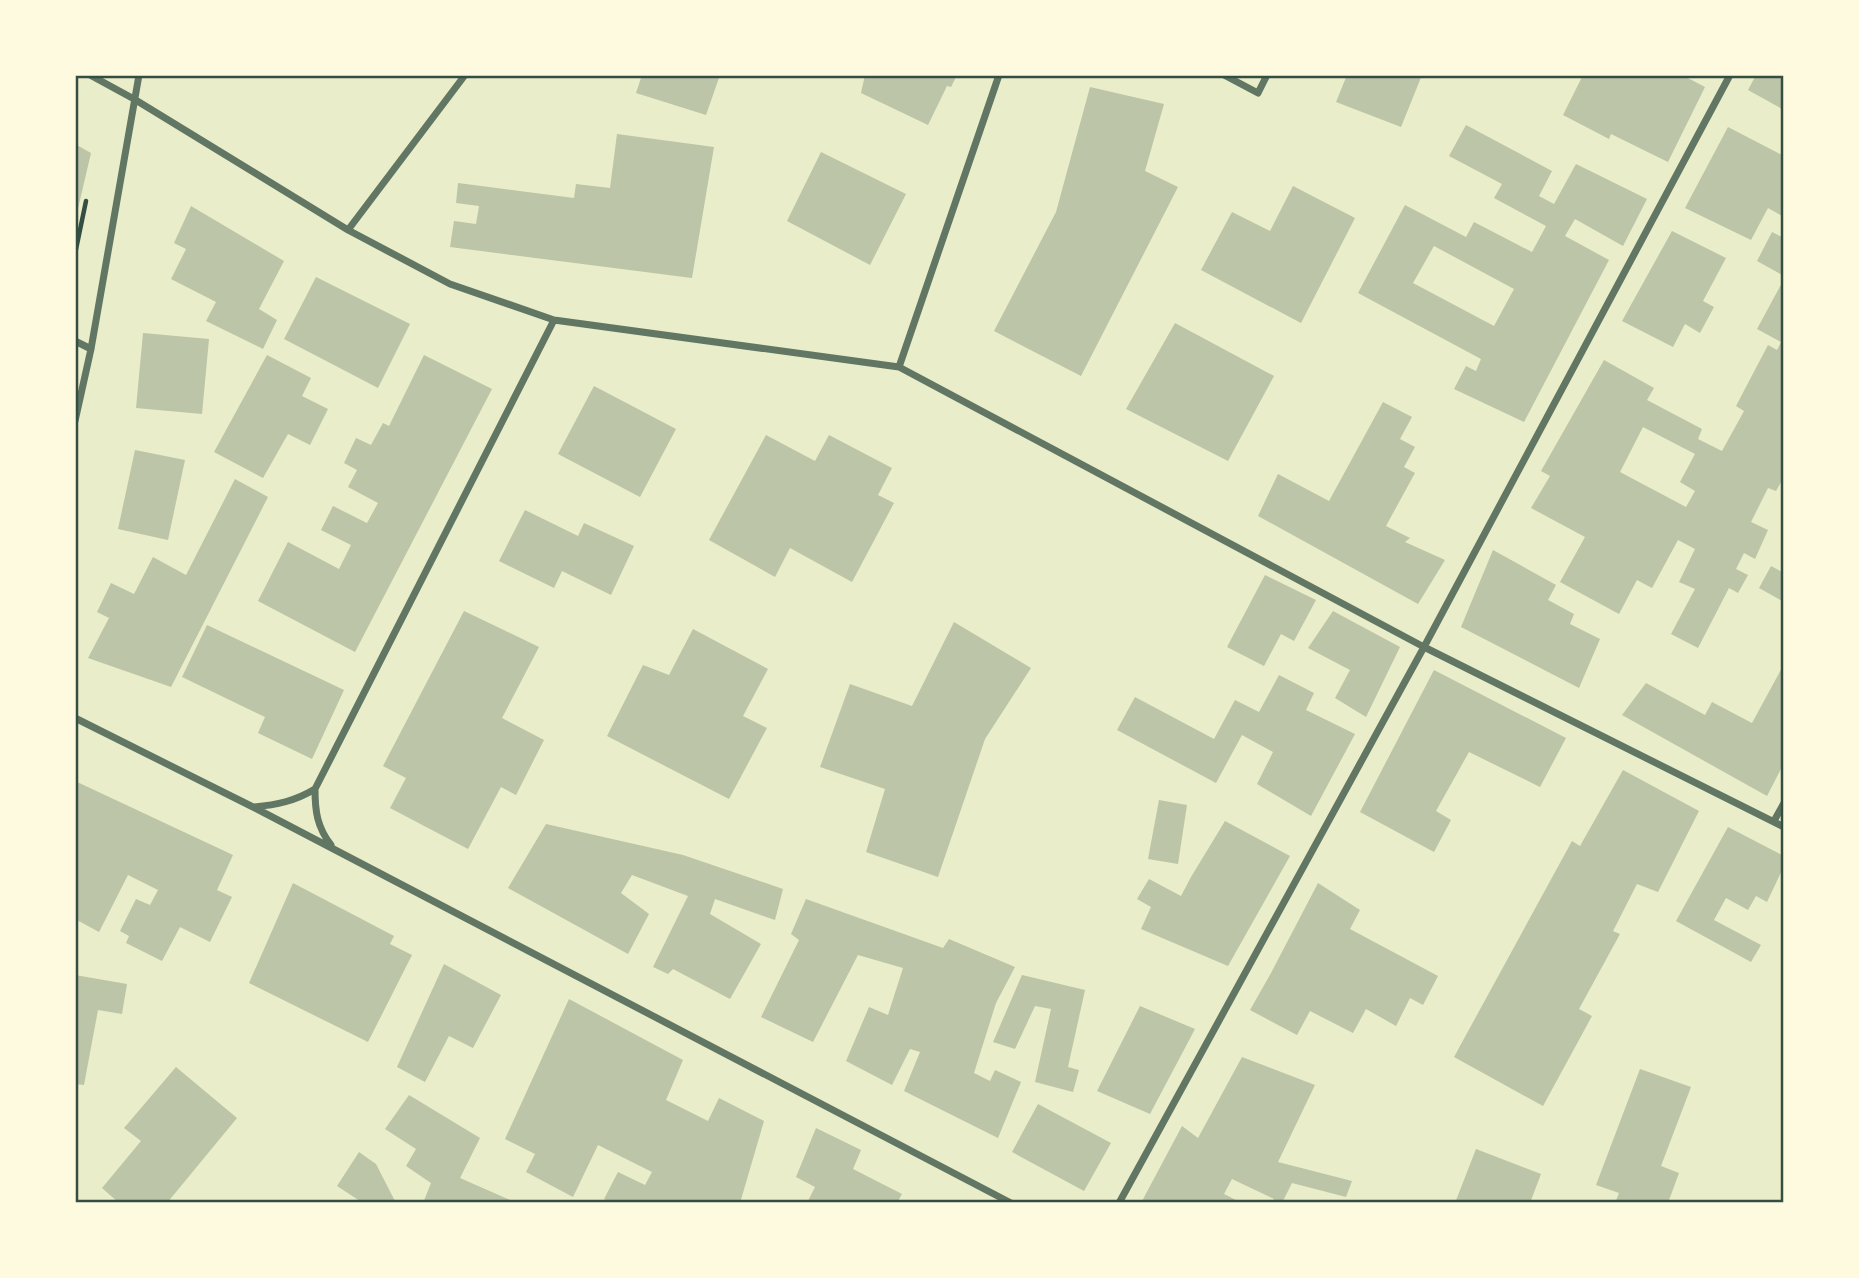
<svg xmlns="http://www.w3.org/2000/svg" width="1859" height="1278" font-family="'Fira Sans Condensed',sans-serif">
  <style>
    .building { fill: #bcc5a7; fill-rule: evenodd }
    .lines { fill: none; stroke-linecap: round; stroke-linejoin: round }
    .path { stroke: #344e41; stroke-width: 4.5 }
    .minor { stroke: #617663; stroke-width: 7 }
    .neatline { fill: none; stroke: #344e41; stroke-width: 2.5 }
  </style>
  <rect width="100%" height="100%" fill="#e9edc9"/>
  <!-- building -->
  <path class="building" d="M642,75H720L706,115L636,93Z
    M865,75H957L951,87L947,86L928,125L861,93Z
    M1347,75H1422L1401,127L1336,102Z
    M1583,75H1682L1705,87L1668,162L1611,134L1609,139L1563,115Z
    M1756,75H1784V110L1748,90Z
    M1090,87L1164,104L1145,171L1178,187L1081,376L994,331L1056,212Z
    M1466,125L1552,171L1539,196L1554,204L1576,164L1647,199L1623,246L1575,219L1565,236L1609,260L1524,422L1454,389L1466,366L1476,371L1481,359L1358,293L1405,205L1466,237L1474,222L1532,252L1546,226L1494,198L1502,184L1449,156ZM1434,246L1514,289L1494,326L1413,283Z
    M1728,127L1784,156V217L1768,208L1751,240L1685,208Z
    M617,134L714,147L692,278L450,247L454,221L476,224L479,206L456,203L458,183L574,198L576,184L610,188Z
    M75,144L91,153L76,217H75Z
    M821,152L906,194L870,265L787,221Z
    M1293,186L1355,218L1301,323L1201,270L1232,212L1270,231Z
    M191,206L284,261L259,309L277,320L263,349L206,321L216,302L171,279L186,249L174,243Z
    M1672,231L1726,258L1703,301L1714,307L1700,333L1685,324L1673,347L1622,321Z
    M1772,232L1784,238V276L1757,261Z
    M316,277L410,324L378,388L284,339Z
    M1784,279V477L1776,491L1768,488L1751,522L1768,530L1755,559L1744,553L1736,569L1748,575L1738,593L1729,588L1698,648L1671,634L1695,589L1679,582L1695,549L1678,540L1652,588L1637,580L1619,614L1560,582L1585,537L1531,508L1550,476L1541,471L1604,360L1654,388L1647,400L1702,429L1698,439L1722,451L1744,411L1736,406L1768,345L1777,350L1781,342L1757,329ZM1643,427L1695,454L1680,482L1695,491L1686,507L1620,472Z
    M1175,323L1274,376L1228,461L1126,409Z
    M143,333L209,339L202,414L136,408Z
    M267,355L311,378L302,396L328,409L310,445L288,434L263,478L214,452Z
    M424,355L492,389L355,652L258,601L288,542L339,569L351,545L321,530L333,506L367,523L378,503L348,487L357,470L344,463L356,438L371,445L383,423L389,426Z
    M594,386L676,429L640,497L558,454Z
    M1383,402L1412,417L1400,439L1415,447L1404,467L1415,473L1386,526L1410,538L1405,542L1445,560L1418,604L1258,516L1278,474L1329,501Z
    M766,435L815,461L829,435L892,468L878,495L894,503L852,582L790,548L775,577L709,540Z
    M135,450L185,460L168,540L118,529Z
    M235,479L268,497L171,687L88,658L109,618L97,612L111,583L134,594L153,557L186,575Z
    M525,510L578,536L584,523L634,546L611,595L562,571L554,588L499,561Z
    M1493,550L1556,585L1548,600L1574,614L1570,624L1600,639L1579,688L1461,627Z
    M1771,566L1784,573V602L1759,588Z
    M1265,575L1316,600L1294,641L1281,634L1264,666L1227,647Z
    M464,611L539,647L502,718L544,740L516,795L501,787L468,849L390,808L406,778L383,766Z
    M1333,611L1400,647L1366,717L1335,698L1350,670L1308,648Z
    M954,622L1031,668L985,739L938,877L866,852L885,789L820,767L850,684L912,706Z
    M207,625L344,690L312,759L258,733L265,717L182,677Z
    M693,629L768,669L743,716L767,728L729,799L607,736L643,665L669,675Z
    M1784,664V763L1767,796L1622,715L1646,683L1705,715L1712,702L1752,723Z
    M1434,670L1566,738L1540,787L1469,752L1436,811L1451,820L1434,852L1360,812Z
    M1279,675L1314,693L1306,710L1355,734L1311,816L1257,784L1273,752L1242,735L1216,783L1117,730L1135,697L1214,739L1235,700L1259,712Z
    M1623,770L1699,811L1658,892L1637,884L1613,931L1620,934L1579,1009L1592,1016L1543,1106L1454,1057L1572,841L1580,846Z
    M75,781L233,855L217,890L232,897L210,942L180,927L162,961L126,943L129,936L120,931L136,899L150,905L158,890L128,875L99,932L75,919Z
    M1159,800L1187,805L1178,864L1148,859Z
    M1225,821L1290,856L1228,966L1141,929L1151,907L1137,899L1149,879L1181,896L1191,877Z
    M546,824L683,855L783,889L775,920L715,899L710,914L761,944L730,999L673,969L668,974L653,967L688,896L632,875L621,893L649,914L628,954L508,888Z
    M1728,827L1784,856V866L1767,902L1756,896L1748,910L1726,898L1714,920L1761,945L1751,962L1676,921Z
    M293,883L394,936L390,944L412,955L368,1042L249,983Z
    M1318,883L1360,910L1350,929L1438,976L1423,1005L1410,998L1396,1026L1366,1009L1353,1033L1310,1011L1297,1035L1250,1010L1271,973Z
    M806,899L943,948L949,939L1015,967L996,1003L974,1073L990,1081L995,1070L1021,1082L998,1138L904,1091L920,1052L910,1049L892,1085L846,1061L869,1007L888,1015L903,968L858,955L813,1042L761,1017L799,940L791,934Z
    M444,964L501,995L473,1048L449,1036L425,1082L397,1067Z
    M75,975L127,984L122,1014L98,1010L84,1085L75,1084Z
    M1022,975L1085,990L1068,1067L1079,1070L1073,1092L1035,1082L1051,1009L1035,1006L1015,1049L993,1042Z
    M569,999L683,1060L666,1100L708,1121L719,1098L764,1121L740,1203H612L604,1199L618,1172L645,1185L652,1172L598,1145L573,1197L526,1172L535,1154L505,1139Z
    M1140,1006L1195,1029L1150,1114L1097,1091Z
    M1242,1057L1315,1085L1278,1162L1352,1181L1346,1197L1292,1183L1282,1203H1272L1274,1199L1232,1179L1224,1194L1242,1203H1141L1182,1126L1198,1138Z
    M176,1067L237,1118L167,1203H119L102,1188L141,1141L124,1128Z
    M1640,1069L1691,1087L1661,1166L1679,1173L1668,1203H1615L1619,1193L1596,1185Z
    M409,1095L480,1138L460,1178L517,1203H423L431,1183L406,1166L416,1149L385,1129Z
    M1038,1104L1111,1143L1084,1191L1012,1152Z
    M816,1128L861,1150L853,1169L902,1194L897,1203H807L815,1187L796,1177Z
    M1476,1149L1541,1174L1530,1203H1455Z
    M359,1152L376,1164L396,1203H363L337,1186Z"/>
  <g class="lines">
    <!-- path -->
    <path class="path" d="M75,254L86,201"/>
    <!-- minor -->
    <path class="minor" d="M90,75L134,99L348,230L450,284L554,320L899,367L1424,647L1784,827
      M1224,75L1258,93L1267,75
      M348,230L465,75
      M75,341L91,349
      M899,367L999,75
      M75,421L91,349L139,75
      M75,718L253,807L1011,1203
      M253,807C277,805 295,801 315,789
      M1774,821L1784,803
      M331,845C317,827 315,811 315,789L554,320
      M1119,1203L1424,647L1730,75"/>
  </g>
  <!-- border -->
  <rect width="1859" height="1278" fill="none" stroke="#fefae0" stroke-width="154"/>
  <rect x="77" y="77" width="1705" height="1124" class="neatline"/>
</svg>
